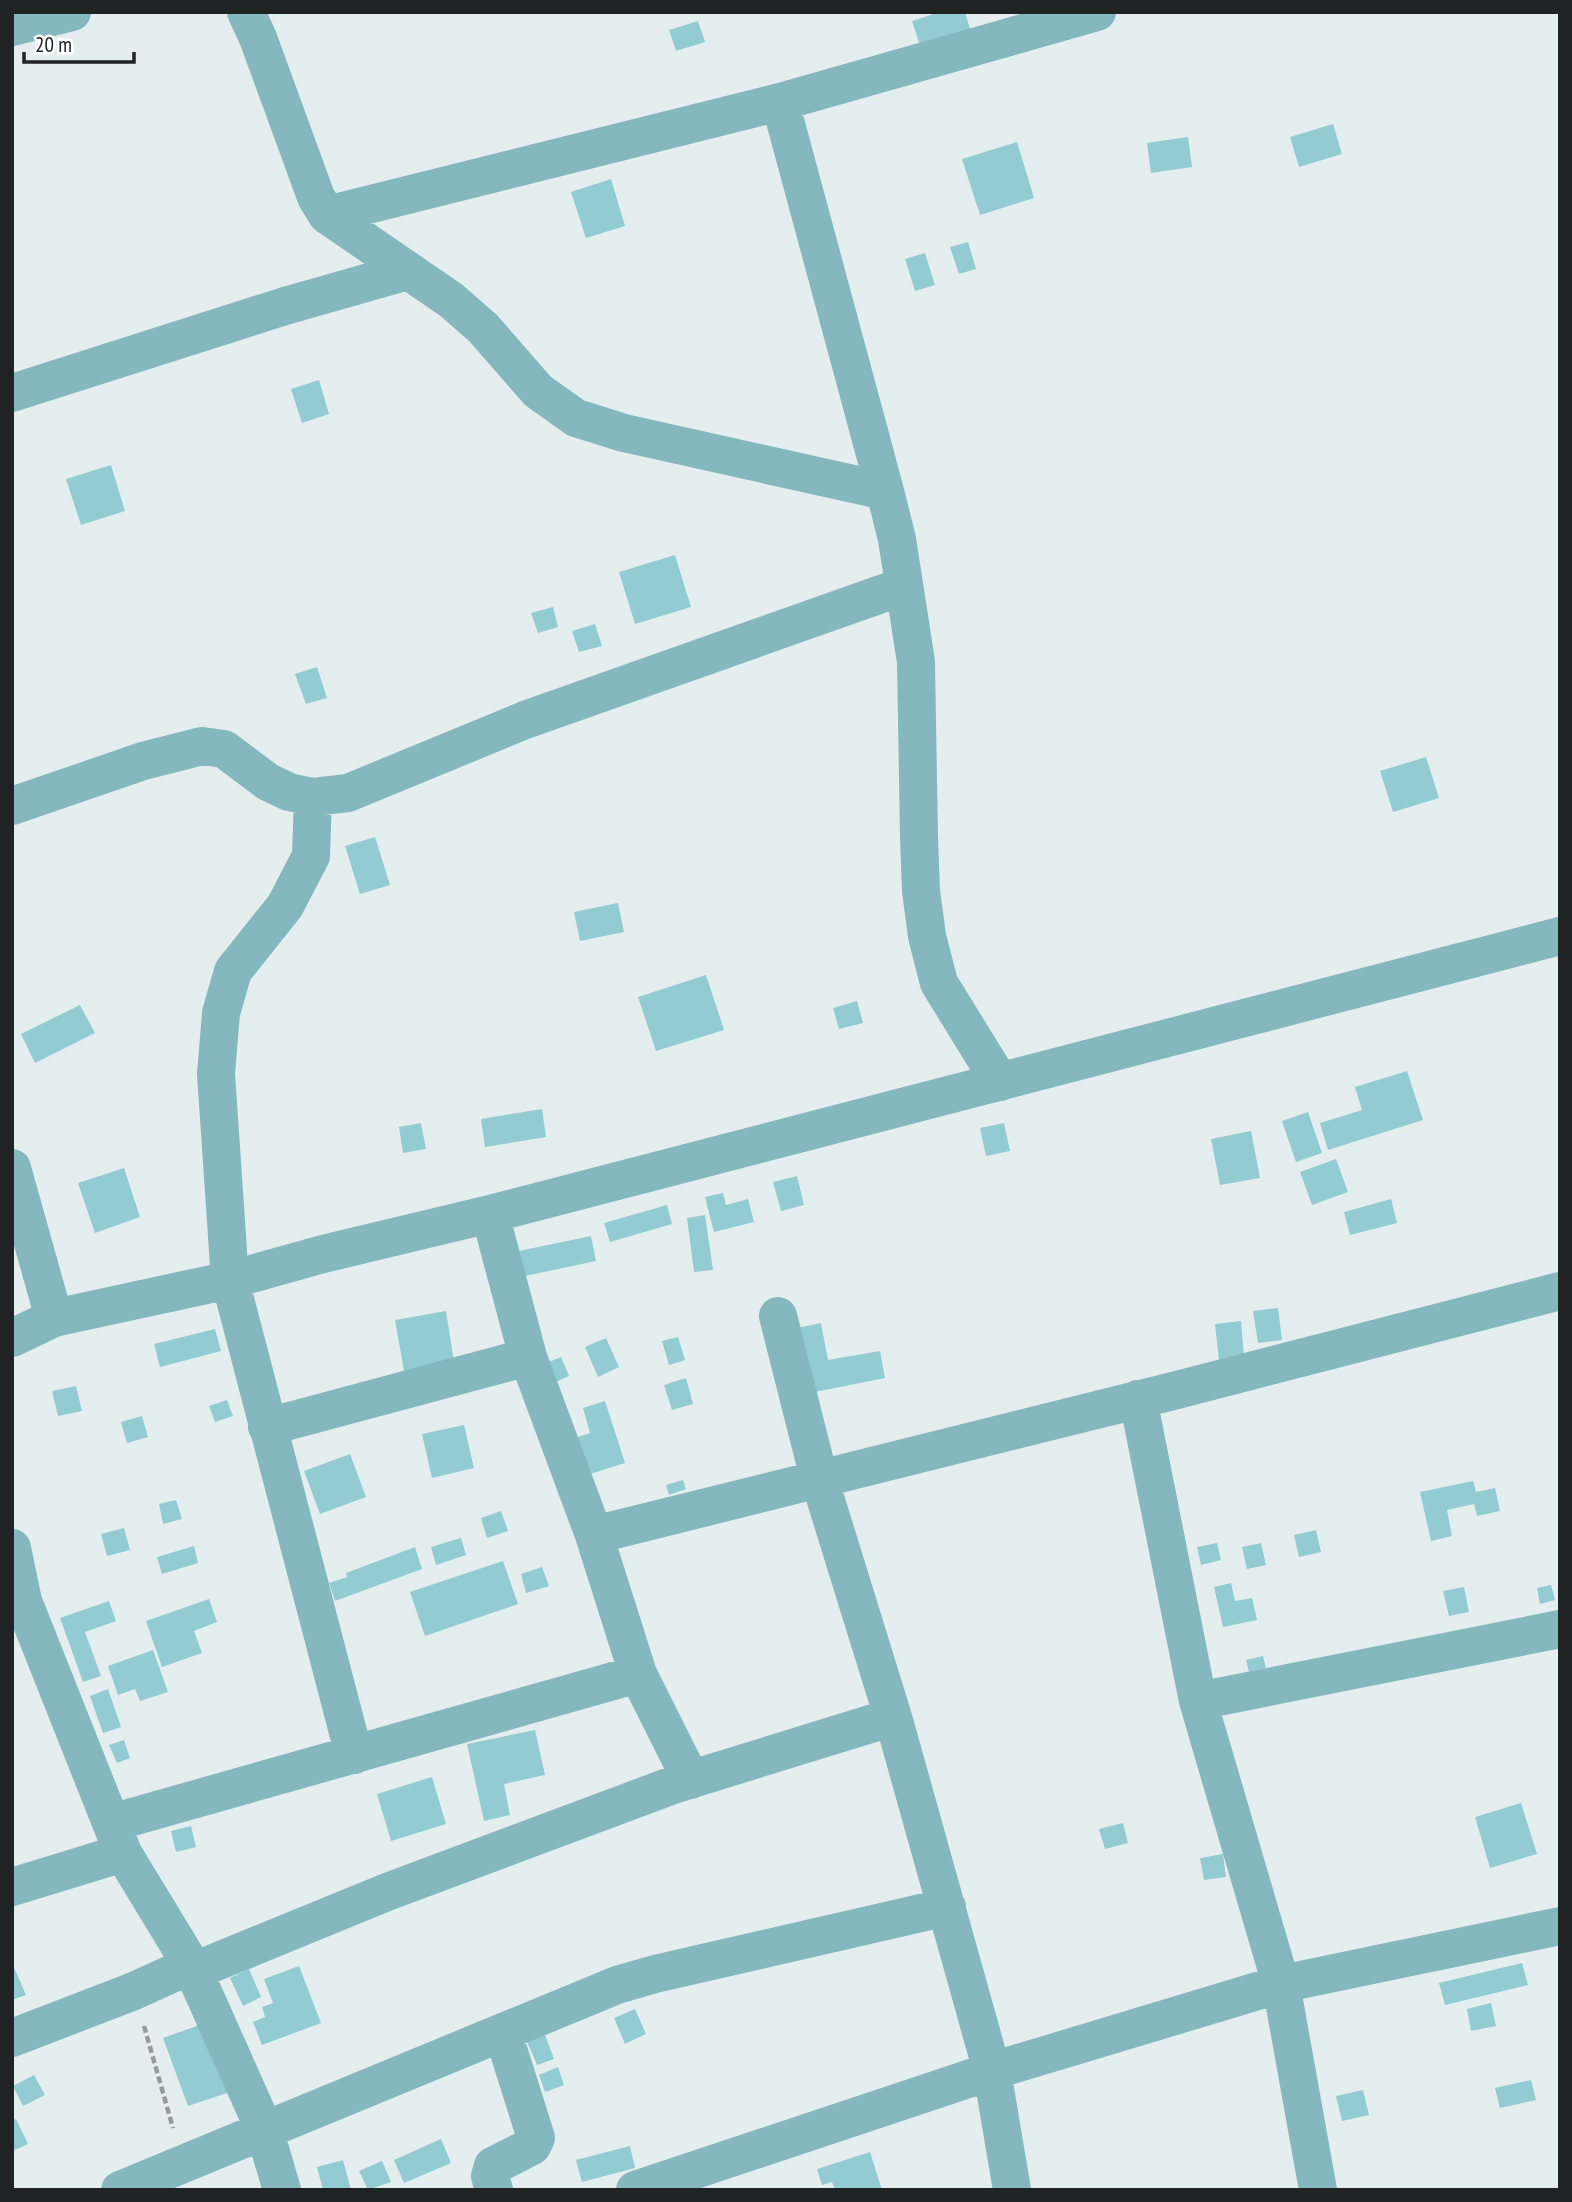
<svg xmlns="http://www.w3.org/2000/svg" width="1572" height="2202" font-family="'PT Sans Narrow',sans-serif">
  <style>
    .building { fill: #92cbd2 }
    .lines { fill: none; stroke-linecap: round; stroke-linejoin: round }
    .path { stroke: #959b9c; stroke-width: 4.5; stroke-dasharray: 7 3.5; stroke-linecap: butt }
    .minor { stroke: #85b7be; stroke-width: 38 }
  </style>
  <rect width="100%" height="100%" fill="#e5eeef"/>
  <!-- building -->
  <path class="building" d="M940,12H965L973,39L923,55L912,21Z
    M698,21L705,42L676,51L669,30Z
    M1333,124L1342,154L1299,167L1290,137Z
    M1188,137L1192,167L1151,173L1147,143Z
    M1017,142L1034,198L980,215L962,159Z
    M611,179L625,226L586,238L571,192Z
    M968,242L976,269L959,274L950,247Z
    M925,253L935,285L915,291L905,259Z
    M319,380L329,414L302,423L291,389Z
    M111,465L125,511L81,525L66,479Z
    M675,555L691,607L635,624L619,572Z
    M553,607L558,627L538,633L531,613Z
    M595,624L602,646L579,652L572,631Z
    M317,667L327,698L306,704L295,674Z
    M1426,757L1439,798L1393,812L1380,771Z
    M375,837L390,885L360,894L345,846Z
    M618,903L624,932L580,941L574,912Z
    M706,975L724,1030L656,1051L638,997Z
    M857,1001L863,1023L839,1029L833,1008Z
    M80,1005L95,1033L35,1063L21,1034Z
    M1407,1071L1423,1120L1328,1150L1320,1123L1362,1110L1355,1087Z
    M542,1109L546,1137L485,1147L481,1119Z
    M1308,1112L1322,1153L1296,1162L1282,1121Z
    M421,1123L426,1149L403,1153L399,1127Z
    M1004,1123L1010,1151L986,1156L980,1128Z
    M1251,1131L1260,1178L1220,1185L1211,1139Z
    M1336,1159L1348,1192L1312,1205L1300,1172Z
    M124,1168L140,1217L95,1233L78,1183Z
    M797,1176L804,1205L781,1211L773,1182Z
    M723,1193L726,1205L748,1199L754,1222L714,1232L705,1197Z
    M1391,1199L1397,1223L1350,1235L1344,1212Z
    M667,1205L672,1224L610,1242L604,1223Z
    M705,1215L713,1270L694,1272L687,1218Z
    M591,1236L596,1261L525,1276L519,1251Z
    M1278,1308L1282,1340L1258,1343L1253,1311Z
    M446,1311L454,1362L404,1371L395,1320Z
    M1241,1321L1244,1358L1219,1360L1215,1324Z
    M821,1323L828,1360L880,1351L885,1378L810,1393L797,1328Z
    M215,1329L221,1351L160,1367L154,1344Z
    M678,1337L685,1360L669,1365L662,1341Z
    M606,1338L619,1367L598,1377L585,1347Z
    M561,1357L569,1376L551,1384L544,1364Z
    M686,1378L693,1404L672,1410L664,1385Z
    M76,1386L82,1411L58,1416L52,1391Z
    M227,1400L233,1416L215,1422L209,1406Z
    M605,1401L625,1463L584,1476L572,1439L590,1433L583,1408Z
    M142,1416L148,1437L127,1443L121,1422Z
    M464,1425L474,1468L432,1478L422,1434Z
    M350,1454L366,1497L320,1514L304,1471Z
    M683,1480L686,1489L669,1495L666,1485Z
    M1473,1481L1476,1492L1495,1488L1500,1511L1477,1516L1474,1504L1447,1510L1452,1536L1431,1541L1420,1492Z
    M176,1500L182,1519L163,1524L159,1504Z
    M501,1511L508,1531L487,1538L481,1518Z
    M124,1528L130,1550L107,1556L101,1534Z
    M1316,1530L1321,1552L1299,1557L1294,1535Z
    M461,1538L466,1555L436,1565L431,1547Z
    M1217,1543L1221,1560L1201,1565L1197,1547Z
    M1261,1543L1266,1565L1247,1569L1242,1547Z
    M194,1546L198,1563L162,1574L157,1557Z
    M415,1547L422,1569L335,1601L329,1583L347,1577L346,1573Z
    M503,1561L518,1604L425,1636L410,1592Z
    M542,1567L549,1586L526,1593L521,1574Z
    M1231,1583L1235,1601L1252,1598L1257,1620L1223,1627L1214,1587Z
    M1551,1585L1555,1600L1540,1604L1537,1588Z
    M1464,1587L1469,1612L1449,1616L1443,1591Z
    M209,1599L217,1622L194,1631L202,1653L162,1667L146,1621Z
    M109,1601L116,1621L85,1632L101,1676L83,1682L60,1618Z
    M153,1650L168,1692L140,1701L135,1689L118,1695L108,1666Z
    M1263,1656L1266,1668L1249,1672L1246,1660Z
    M108,1689L121,1727L103,1733L90,1696Z
    M535,1730L545,1775L504,1784L510,1815L484,1821L467,1744Z
    M124,1740L130,1758L117,1763L109,1745Z
    M432,1777L446,1824L391,1841L377,1794Z
    M1521,1803L1537,1854L1490,1868L1475,1817Z
    M1123,1823L1128,1843L1105,1849L1099,1829Z
    M191,1826L196,1847L176,1852L171,1831Z
    M1223,1854L1226,1877L1204,1880L1200,1858Z
    M12,1963L26,1995L12,2000Z
    M1522,1963L1528,1985L1445,2005L1439,1983Z
    M299,1966L321,2023L262,2045L253,2022L265,2017L262,2007L273,2003L264,1979Z
    M249,1969L261,1997L243,2006L230,1978Z
    M1491,2003L1496,2026L1471,2031L1467,2009Z
    M635,2009L646,2034L625,2044L614,2018Z
    M205,2023L230,2092L188,2106L163,2038Z
    M544,2032L554,2059L537,2065L526,2039Z
    M558,2067L564,2085L545,2092L539,2075Z
    M34,2075L45,2095L23,2106L13,2086Z
    M1531,2080L1536,2100L1500,2108L1495,2088Z
    M1363,2090L1369,2115L1342,2121L1336,2096Z
    M16,2119L28,2144L12,2151V2121Z
    M441,2139L451,2163L404,2183L394,2160Z
    M630,2146L635,2168L582,2182L576,2160Z
    M870,2152L882,2190H835L832,2182L822,2185L817,2169Z
    M343,2160L351,2190H323L317,2167Z
    M382,2161L391,2182L368,2190L359,2171Z"/>
  <g class="lines">
    <!-- path -->
    <path class="path" d="M144,2026L173,2128"/>
    <!-- minor -->
    <path class="minor" d="M246,12L258,38L316,197L327,215L451,300L483,328L538,391L576,418L624,433L885,491L897,539L916,662L919,837L921,891L927,936L939,983L1000,1082
      M12,27L72,12
      M780,102L885,491
      M327,215L780,102L1097,12
      M12,393L285,306L408,271
      M313,797L311,856L285,906L233,971L221,1013L216,1074L230,1280L354,1755
      M12,806L143,761L202,746L224,749L268,782L289,792L313,797L348,793L525,720L904,586
      M12,1168L54,1318
      M490,1214L528,1357L594,1535L638,1674L691,1780
      M778,1316L819,1478L893,1717L992,2071L1012,2190
      M12,1338L54,1318L230,1280L323,1254L490,1214L1560,936
      M1138,1399L1198,1701L1281,1984L1318,2190
      M267,1427L528,1357
      M594,1535L1177,1390L1560,1291
      M12,1548L23,1601L123,1853L191,1965L264,2129L282,2190
      M1198,1701L1560,1629
      M111,1823L638,1674
      M12,1887L123,1853
      M194,1971L387,1892L676,1784L893,1717
      M12,2038L134,1991L191,1965
      M120,2190L617,1985L655,1974L947,1907
      M494,2190L490,2176L493,2166L532,2146L536,2138L503,2033
      M635,2190L992,2071L1281,1984L1560,1926"/>
  </g>
  <!-- border -->
  <rect width="1572" height="2202" fill="none" stroke="#202323" stroke-width="28"/>
  <!-- scale -->
  <path d="M24 52v10h110v-10" fill="none" stroke="#202323" stroke-width="3.5"/>
  <text x="35" y="52" font-size="21" fill="#202323" stroke="#ffffff" stroke-width="5" paint-order="stroke">20 m</text>
</svg>
